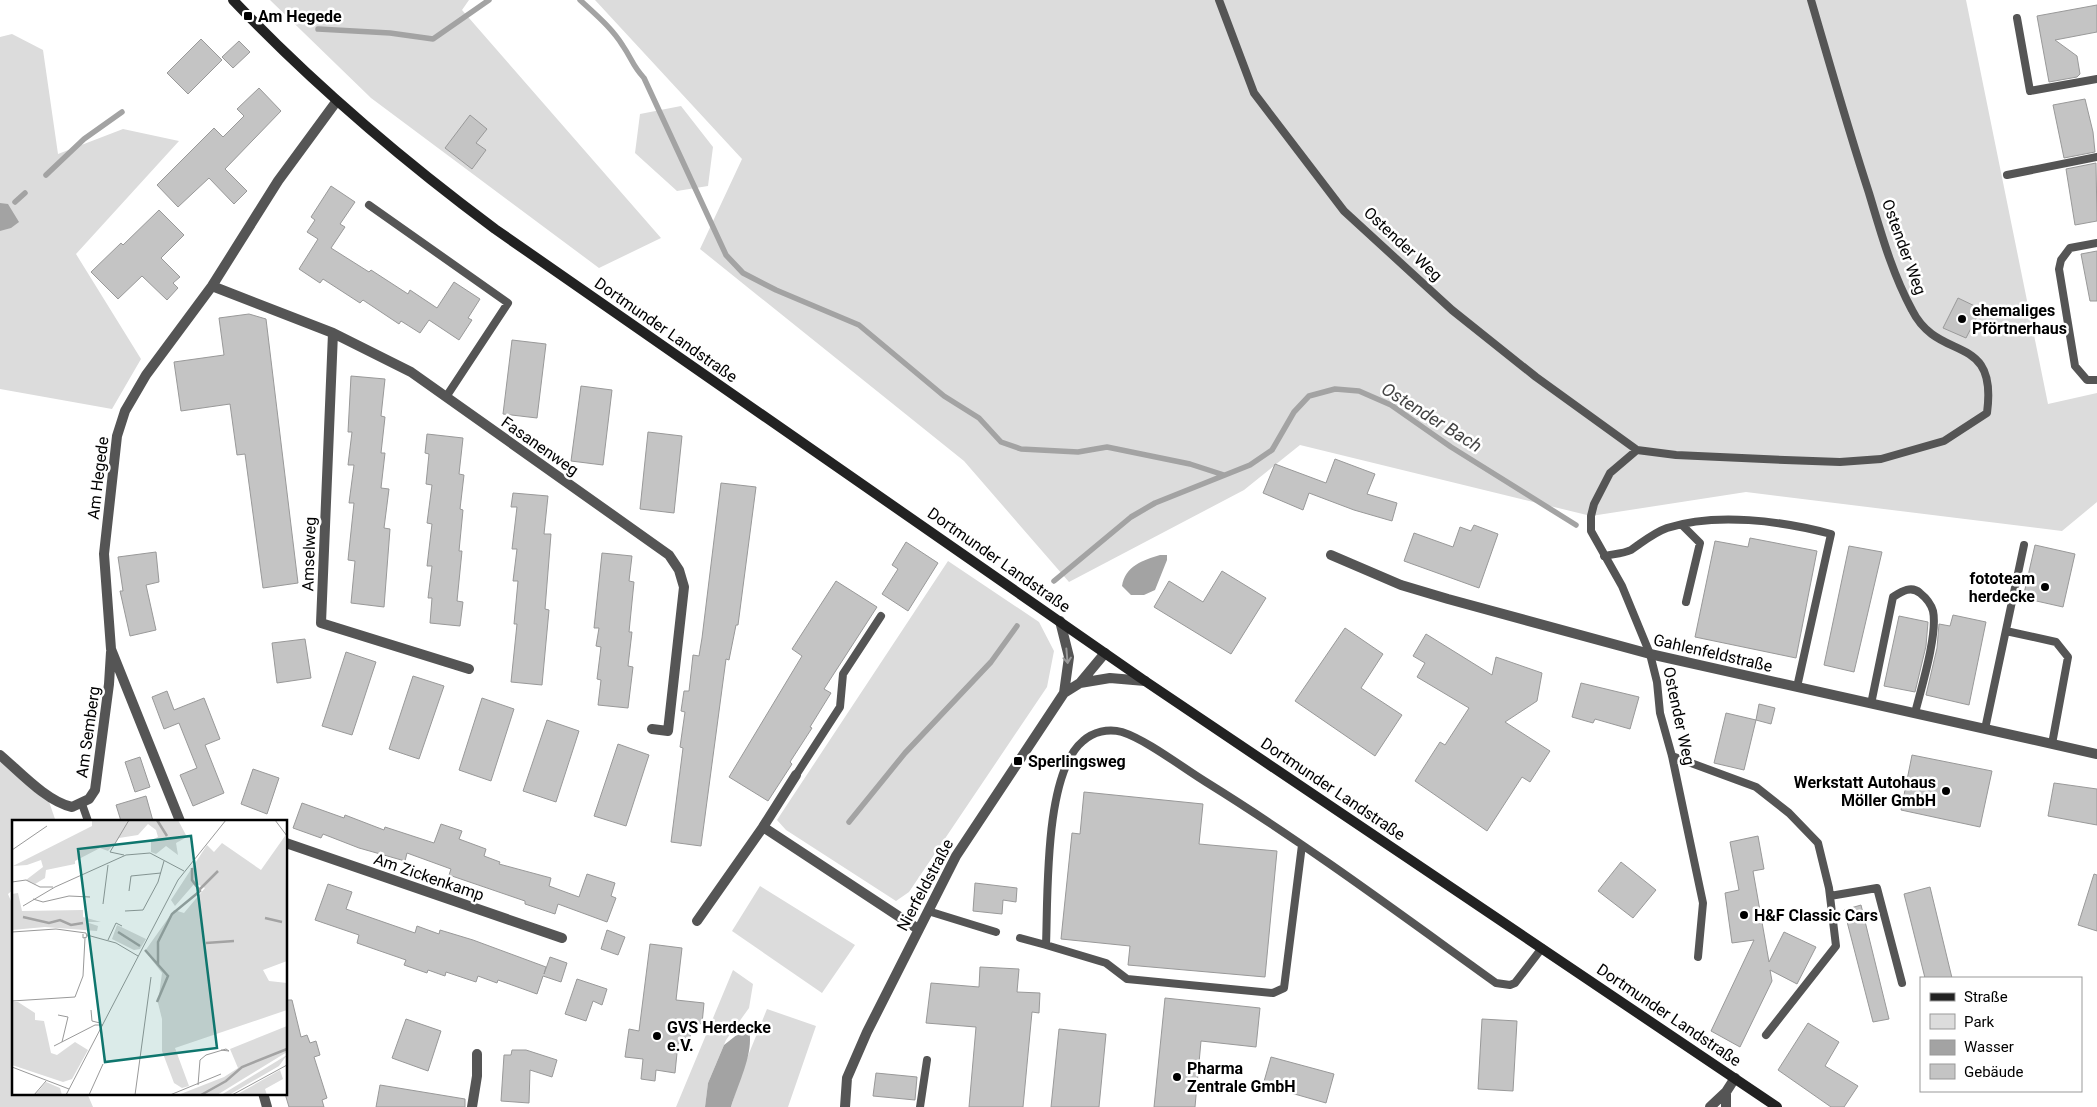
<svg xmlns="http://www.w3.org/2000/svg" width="2097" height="1107" font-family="Roboto,sans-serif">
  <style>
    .green { fill: #dcdcdc }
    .water { fill: #a3a3a3 }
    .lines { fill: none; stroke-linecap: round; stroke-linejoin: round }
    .stream { stroke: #a3a3a3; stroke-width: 5.5 }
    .building { fill: #c4c4c4; stroke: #999 }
    .lane { stroke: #555; stroke-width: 8 }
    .street { stroke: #555; stroke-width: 10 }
    .secondary { stroke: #222; stroke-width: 10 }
    .oneway { stroke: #999 }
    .poi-dot { fill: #000; stroke: #fff; stroke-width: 2 }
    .labels { text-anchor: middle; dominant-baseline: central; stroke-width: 5; stroke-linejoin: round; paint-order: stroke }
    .poi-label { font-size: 16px; font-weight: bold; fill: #000; stroke: #fff; text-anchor: start }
    .street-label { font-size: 16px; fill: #000; stroke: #fff }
    .water-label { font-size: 18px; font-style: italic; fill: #444; stroke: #fff }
    .inset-river { fill: none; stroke: #a3a3a3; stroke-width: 2.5 }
    .inset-road { fill: none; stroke: #999; stroke-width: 1 }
    .view { fill: #0f766e; fill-opacity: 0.15; stroke: #0f766e; stroke-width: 2.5 }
    .inset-edge { fill: none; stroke: #000; stroke-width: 2.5 }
  </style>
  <rect width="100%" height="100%" fill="#fff"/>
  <!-- green -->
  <path class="green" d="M270,0H469L462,10L661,238L599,268L371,98Z
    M595,0H1966L2048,404L2097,393V502L2062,531L1746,492L1591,516L1300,445L1244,490L1069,582L964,461L700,249L742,159Z
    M12,34L43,50L58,154L123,129L179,141L76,254L141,359L112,409L0,389V37Z
    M681,106L713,147L708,186L677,191L635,153L640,114Z
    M948,561L1039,622L1054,651L1047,687L909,892L896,901L786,830L777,820Z
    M0,752L46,793L55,819L54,821H14V889L8,894L14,908V1093H87L93,1107H0Z
    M760,886L855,945L822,993L732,931Z
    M733,970L753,984L749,1008L726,1040L708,1083L705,1107H676Z
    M767,1009L816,1026L788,1107H731L743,1068Z"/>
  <!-- water -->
  <path class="water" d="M0,203L8,204L19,222L11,228L0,231Z
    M1160,555H1167V560L1155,590L1144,595H1131L1122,586C1125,566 1143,560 1160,555Z
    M748,1026C756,1050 738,1083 731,1107H705L708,1083L724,1045Z"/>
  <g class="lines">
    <!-- stream -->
    <path class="stream" d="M580,0C595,14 612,28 623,46C632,59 632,65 644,78L726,255L743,273L776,290L859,325L944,396L979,418L1001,442L1021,449L1078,452L1107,447L1190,464L1224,475
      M318,29L390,33L433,39L489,0
      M46,175L84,139L122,112
      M15,202L25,193
      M1054,581L1131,517L1155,503L1250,465L1272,450L1294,412L1309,396L1335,389L1359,391L1391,405L1451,447L1576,525
      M849,822L905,753L991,662L1017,626"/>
  </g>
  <!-- building -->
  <path class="building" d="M2097,5V32L2055,40L2077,56L2080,74L2077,77L2049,82L2037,16Z
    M201,39L222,60L188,94L167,73Z
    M239,41L250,52L233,68L222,57Z
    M259,88L281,111L225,169L247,191L234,204L209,178L178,207L157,185L214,128L223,137L244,116L237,109Z
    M2085,99L2093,132L2095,152L2064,158L2053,105Z
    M470,115L487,129L476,143L486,150L472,169L445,148Z
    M2096,163L2097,221L2075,225L2066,169Z
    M331,186L355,202L340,224L345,227L331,248L369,272L371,270L408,294L410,290L437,308L454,282L480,299L468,318L472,320L459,340L429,320L420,333L401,321L399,324L363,300L360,303L323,279L320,283L299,269L318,239L307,232L315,220L311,217Z
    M159,210L184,235L161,258L180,277L173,283L178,288L167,300L142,276L118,299L91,272L121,243L123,245Z
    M2097,251V301H2090L2081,254Z
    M1958,298L1981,309L1966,338L1943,328Z
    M249,314L266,319L298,583L263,588L245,454L237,455L230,404L181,411L174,362L224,355L219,318Z
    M512,340L546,344L537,418L503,414Z
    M351,376L385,379L381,416L385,417L381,453H385L381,488L389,489L384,528L390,529L384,607L351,603L355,561L348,560L354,503H349L354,465H348L352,432H348Z
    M581,386L612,390L603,465L571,461Z
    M648,432L682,436L674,513L640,509Z
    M427,434L463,438L459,474L464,475L460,509L463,510L459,551H462L457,601L463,602L460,626L430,623L432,598H428L432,566H427L432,524L427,523L432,485L426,484L429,454L425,453Z
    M1335,459L1375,474L1367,494L1397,503L1392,521L1354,510L1309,493L1303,510L1263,493L1275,464L1326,483Z
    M721,483L756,487L738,625H736L729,660L726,659L701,846L671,842L683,748L680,747L685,712L681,711L684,691H689L693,655L699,656L702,638Z
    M513,493L548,496L544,534H551L545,609L549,610L542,685L511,682L517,624H514L518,581H513L517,549H512L517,507H511Z
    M1474,525L1498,534L1479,588L1404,561L1414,533L1453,547L1460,527L1471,531Z
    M1750,538L1817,551L1796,658L1695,637L1715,541L1748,547Z
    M906,542L938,563L908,611L882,594L898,569L892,565Z
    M2035,545L2075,554L2063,607L2023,598Z
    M1849,546L1882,552L1854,672L1824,665Z
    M156,552L159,582L146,585L156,630L130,636L120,591H123L118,557Z
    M602,553L632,556L629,581L634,582L629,632H632L628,666L633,667L628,708L598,705L601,680L597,679L601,647L596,646L599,628H594Z
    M1222,571L1266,598L1231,654L1154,607L1169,581L1203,602Z
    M836,581L877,607L824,689L831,693L810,727L812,728L790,762L792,764L768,801L729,777L802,656L792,649Z
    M1953,615L1986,622L1969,705L1926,695L1937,648L1939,624L1950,626Z
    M1899,616L1928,622L1926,646L1915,692L1884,686Z
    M1345,628L1383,654L1361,688L1402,715L1375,756L1295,701Z
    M1426,634L1492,675L1496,657L1542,673L1537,701L1505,722L1550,751L1530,782L1522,777L1487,831L1415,781L1440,742L1445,745L1469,708L1417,677L1425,663L1413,656Z
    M305,639L311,678L277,683L272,643Z
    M346,652L376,662L352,735L322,726Z
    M413,676L444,686L419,759L389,749Z
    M1581,683L1639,697L1630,729L1595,719L1593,723L1572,717Z
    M167,691L174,710L204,698L220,739L205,745L224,793L193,806L180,775L197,768L179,723L164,729L152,697Z
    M482,698L514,709L491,781L459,770Z
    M1759,704L1775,708L1771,724L1756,720Z
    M1726,713L1756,720L1744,770L1714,763Z
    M547,720L579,731L556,802L523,791Z
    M618,744L649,755L626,826L594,816Z
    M1912,755L1992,771L1980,827L1901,810Z
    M140,757L150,787L135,792L125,762Z
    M253,769L279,778L267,814L241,804Z
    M2054,783L2097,789V825L2048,816Z
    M1084,792L1203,804L1199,844L1277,851L1265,977L1128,965L1130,946L1061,939L1072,833L1080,834Z
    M146,796L153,821H121L116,805Z
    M302,803L344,818L345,815L384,830L385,827L434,843L441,824L462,831L459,839L486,849L484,856L500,862L499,864L551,878L549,886L579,897L587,874L615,883L611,896L616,898L607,922L558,904L555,914L525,904V901L449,875L451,869L407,853L405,861L359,848L323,834L321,838L293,828Z
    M1758,836L1764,869L1753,871L1769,962L1784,932L1816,947L1797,984L1770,970L1772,981L1740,1047L1711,1031L1754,940L1732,943L1725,893L1739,890L1730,842Z
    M1621,862L1656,890L1633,918L1598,891Z
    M2094,874L2097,875V931L2078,925Z
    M975,883L1017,888L1016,902L1003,900L1002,914L973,911Z
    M328,884L352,892L346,909L415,933L417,926L439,934L440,930L473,940L546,967L544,974L550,957L567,963L561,982L543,976L537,994L498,980L497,983L478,976L476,982L446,972L445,976L428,970L427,973L404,965L406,960L357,943L359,935L315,920Z
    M1930,887L1952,978H1925L1904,894Z
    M1861,905L1889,1019L1873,1022L1844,910Z
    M607,930L625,937L618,955L601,949Z
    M650,944L682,948L676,1000L704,1003L702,1024L696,1023L695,1030H691L689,1045L678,1043L675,1073L656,1070L655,1081L641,1079L643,1059L625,1057L629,1029L639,1031Z
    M980,967L1019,969L1017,992L1040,993L1039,1013L1032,1012L1023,1107H969L976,1027L926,1023L931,983L979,987Z
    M577,979L607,989L602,1005L593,1001L586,1021L565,1014Z
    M1165,998L1260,1008L1256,1047L1201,1041L1195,1107H1154Z
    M286,1000H292L301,1037L307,1035L310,1043L316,1041L320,1055L314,1057L327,1098L322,1100L324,1107H289L286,1097Z
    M406,1019L441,1031L428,1071L392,1058Z
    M1482,1019L1517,1021L1513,1091L1478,1089Z
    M1808,1023L1839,1042L1825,1066L1858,1086L1844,1107H1831L1778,1070Z
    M1059,1029L1106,1034L1099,1107H1051Z
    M512,1050H526L557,1060L552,1077L530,1070L529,1103L501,1101L504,1055H511Z
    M1271,1057L1334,1074L1326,1103L1263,1085Z
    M876,1073L917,1077L915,1100L873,1096Z
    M380,1085L465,1099V1107H376Z"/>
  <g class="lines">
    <!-- lane -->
    <path class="lane" d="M1219,0L1254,93L1344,211L1452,310L1536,377L1637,450L1676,455L1785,460L1840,462L1881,459L1944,441L1987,413C1998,331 1939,364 1912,310C1892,273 1881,233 1869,193C1848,129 1830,65 1811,0
      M2017,18L2030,91L2097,79
      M2007,175L2097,157
      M369,205L508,303L446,397
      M2097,243L2070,248L2061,260L2059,269L2075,366L2087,380H2097
      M1637,450L1610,473L1594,504L1591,516V531L1622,586L1650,654L1657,682L1660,713L1672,756L1703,903L1698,957
      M1682,525L1700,543L1686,602
      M1604,556C1612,554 1623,554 1631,550C1643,542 1653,533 1667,528C1716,512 1782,521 1831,534L1797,687
      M2006,631L2056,642L2068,657L2052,744
      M1871,704L1893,597C1901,592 1911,585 1920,593C1925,597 1931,604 1933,611C1938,634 1921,689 1915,713
      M1985,729L2024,545
      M1672,756L1756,787L1789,813L1818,843L1829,888L1836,946L1766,1035
      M796,775L840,707L843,674L881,616
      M82,804L88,821
      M1302,845L1284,988L1273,993L1127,979L1106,963L1046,945C1048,896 1044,773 1083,741C1093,732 1108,728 1122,732C1147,740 1183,768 1206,782C1306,844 1400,914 1496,983L1510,985L1515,983L1542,948
      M1830,896L1877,888L1902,983
      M928,911L996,932
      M1020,938L1046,945
      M920,1107L927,1060"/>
    <!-- street -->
    <path class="street" d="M212,286L333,333L411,372L669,555L679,570L684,587L668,731L652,729
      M333,333L321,623L469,669
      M1331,555L1401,585L1448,599L1650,654L2097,754
      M1060,621L1069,657L1064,693
      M1080,683L1110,678L1145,681
      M0,755C19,771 47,802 72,807L89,799L95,790L109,684L111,652
      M796,775L763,827L918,929
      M180,821L111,649L104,554L117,436L125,411L146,375L212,286L278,181L336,102
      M286,843L562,938
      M697,921L763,827
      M263,1093L267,1107
      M472,1107L477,1076V1054
      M845,1107L847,1078L867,1032L956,856L1064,693L1080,683L1105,653
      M1710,1107L1726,1092
      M1726,1107V1092L1735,1078"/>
    <!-- secondary -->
    <path class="secondary" d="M233,0C314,85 401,159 495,229L1145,681L1777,1107"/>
  </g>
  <!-- one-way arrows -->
  <defs><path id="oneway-shaft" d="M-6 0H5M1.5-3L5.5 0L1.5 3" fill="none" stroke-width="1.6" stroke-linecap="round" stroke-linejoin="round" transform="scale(1.25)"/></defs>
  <use class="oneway" href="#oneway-shaft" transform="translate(1067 656) rotate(85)"/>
  <!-- markers -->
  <g class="poi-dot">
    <rect x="243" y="11" width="10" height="10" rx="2.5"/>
    <circle cx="1962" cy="319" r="5"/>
    <circle cx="2045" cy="587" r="5"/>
    <rect x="1013" y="756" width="10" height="10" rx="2.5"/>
    <circle cx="1946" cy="791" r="5"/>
    <circle cx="1744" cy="915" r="5"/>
    <circle cx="657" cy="1036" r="5"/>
    <circle cx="1177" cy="1077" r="5"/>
  </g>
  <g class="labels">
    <!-- poi labels -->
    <g class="poi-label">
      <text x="258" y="16">Am Hegede</text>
      <text x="1972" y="310">ehemaliges<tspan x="1972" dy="18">Pförtnerhaus</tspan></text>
      <text x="2035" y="578" text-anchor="end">fototeam<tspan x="2035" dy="18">herdecke</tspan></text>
      <text x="1028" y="761">Sperlingsweg</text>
      <text x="1936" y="782" text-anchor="end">Werkstatt Autohaus<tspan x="1936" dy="18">Möller GmbH</tspan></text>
      <text x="1754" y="915">H&amp;F Classic Cars</text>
      <text x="667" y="1027">GVS Herdecke<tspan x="667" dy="18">e.V.</tspan></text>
      <text x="1187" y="1068">Pharma<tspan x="1187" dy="18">Zentrale GmbH</tspan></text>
    </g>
    <!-- street labels -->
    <g class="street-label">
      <text transform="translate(1403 244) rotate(43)">Ostender Weg</text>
      <text transform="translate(1904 247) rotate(70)">Ostender Weg</text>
      <text transform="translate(666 330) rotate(35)">Dortmunder Landstraße</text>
      <text transform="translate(540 446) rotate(35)">Fasanenweg</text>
      <text transform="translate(98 478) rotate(-83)">Am Hegede</text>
      <text transform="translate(309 554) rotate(-88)">Amselweg</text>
      <text transform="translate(999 560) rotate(35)">Dortmunder Landstraße</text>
      <text transform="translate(1713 653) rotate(13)">Gahlenfeldstraße</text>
      <text transform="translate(1679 716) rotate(78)">Ostender Weg</text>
      <text transform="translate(88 732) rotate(-82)">Am Semberg</text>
      <text transform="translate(1333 789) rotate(34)">Dortmunder Landstraße</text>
      <text transform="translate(429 877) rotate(19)">Am Zickenkamp</text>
      <text transform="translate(925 885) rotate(-62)">Nierfeldstraße</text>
      <text transform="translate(1669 1015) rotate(34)">Dortmunder Landstraße</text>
    </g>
    <!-- water labels -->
    <g class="water-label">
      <text transform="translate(1432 417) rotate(32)">Ostender Bach</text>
    </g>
  </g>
  <!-- overview -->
  <g transform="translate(12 820)">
    <rect width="275" height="275" fill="#fff"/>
    <path d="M80,0H166L175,17L164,23L166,35L154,26L144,34L139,32V20L146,17L144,10L136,4L126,15L107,18L96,31L88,28L63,41V44L34,50L33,58L23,64L14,60L31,47L29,40L15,45L1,46L80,6ZM273,16L275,141L251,150L257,161L275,163V190L163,228L177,266L170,268L162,263L150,231V199L146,183L150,153L133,131L162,90L172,93L193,68L183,63L163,86L159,80L195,25L202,32L210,23L249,50ZM6,73L10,91L71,90V97L89,102H74L86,106L85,111L33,107L0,110V74ZM105,105L134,119L128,129L122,130L100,119ZM0,182H6L23,193V200L32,201L39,233L45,235L63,222L76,230L60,259L51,262L0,245ZM275,206V232L205,275H166L212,257L226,248L218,229ZM275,235L267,246L217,275H209ZM268,250L271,259L253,269L255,275H224ZM34,262L48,268L50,275H23Z" fill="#dcdcdc"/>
    <path class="inset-river" d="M145,0L155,16M188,69L206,51M11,97L37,103L48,100L59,105L71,103M253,98L270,102M106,112L128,126M194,123L222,121M133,130L156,156L145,182M146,145V122L160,94L188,71L180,60V48M189,275L214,261L230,247L275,229"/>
    <path class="inset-road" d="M263,0L275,16M0,30L35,6M112,35L98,32L117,0M0,62L14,60L28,67H41M117,71L119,56L149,53M21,79L31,82L57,76L78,77M91,84L96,45M11,86L43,67L114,35L138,33L172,51M113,91L131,90L146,62L152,41M0,112L44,109L74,113L75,117L71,118V114M75,115L104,123L126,136M96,120L104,103L110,106M0,181L63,177L71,156L73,118M79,190L80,201L88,203M46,195L56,197L50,222M42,226L83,205H91M0,247L57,269M186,265L188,240L194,235L214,229L217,231L209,230M22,275L34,261M54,275L166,60L214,0M77,275L91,244M123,275L139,157M158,275L209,254M220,275L275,245"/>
    <path class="view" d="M179,16L205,228L93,242L66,29Z"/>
    <rect width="275" height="275" class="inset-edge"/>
  </g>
  <!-- legend -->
  <rect x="1920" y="977" width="162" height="115" fill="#ffffff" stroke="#999999"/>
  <rect x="1930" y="993" width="25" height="8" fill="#222222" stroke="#999999"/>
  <text x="1964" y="1002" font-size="15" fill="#000000">Straße</text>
  <rect x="1930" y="1014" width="25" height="15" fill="#dcdcdc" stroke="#999999"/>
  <text x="1964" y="1027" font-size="15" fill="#000000">Park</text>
  <rect x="1930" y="1040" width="25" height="15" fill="#a3a3a3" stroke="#999999"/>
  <text x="1964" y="1052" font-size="15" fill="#000000">Wasser</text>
  <rect x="1930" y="1064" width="25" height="15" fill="#c4c4c4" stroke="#999999"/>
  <text x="1964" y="1077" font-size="15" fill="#000000">Gebäude</text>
</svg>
